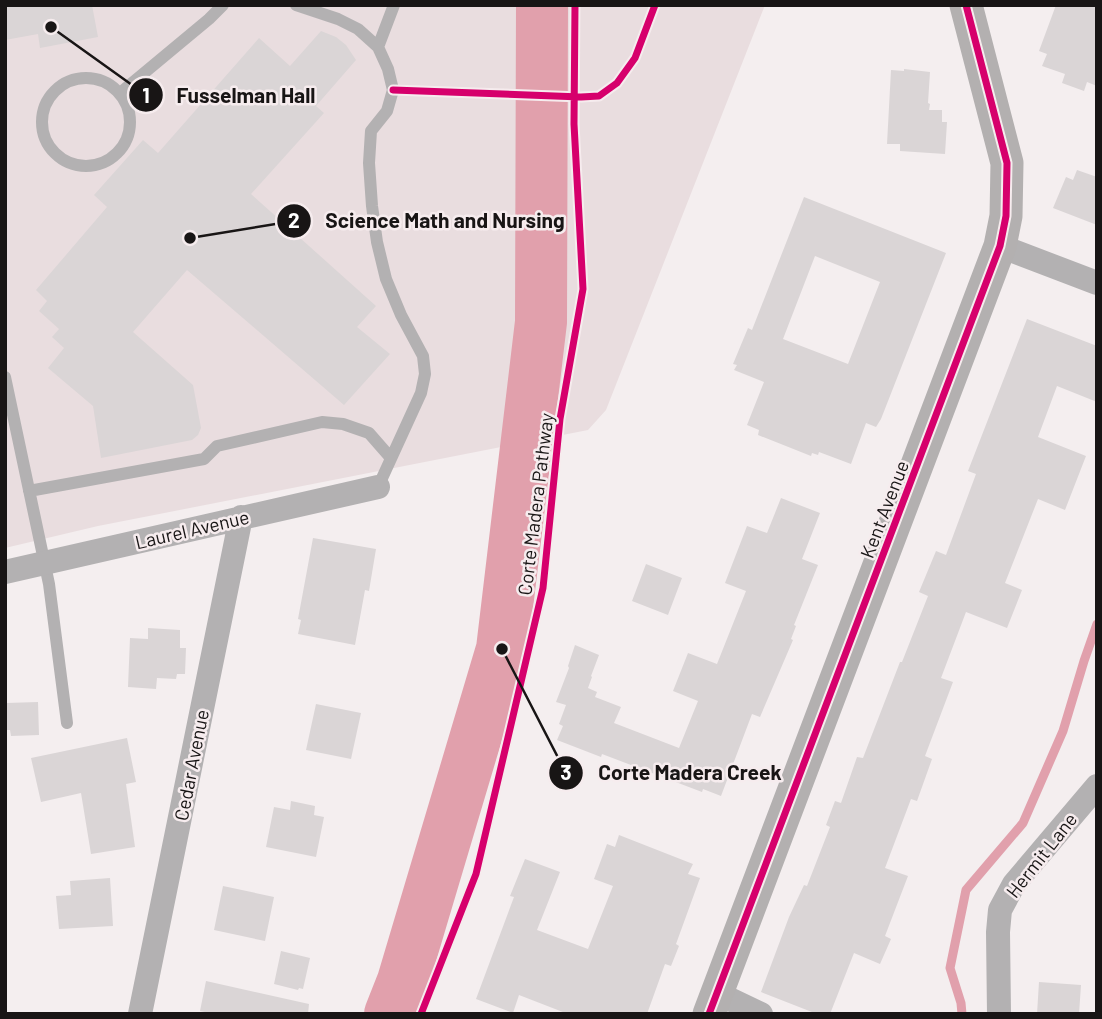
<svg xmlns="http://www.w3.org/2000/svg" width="1102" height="1019" font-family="Barlow,sans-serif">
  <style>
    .built { fill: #e9dddf }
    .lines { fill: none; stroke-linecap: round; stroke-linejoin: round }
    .stream { stroke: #e1a0ac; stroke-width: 9 }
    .river { stroke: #e1a0ac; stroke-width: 52 }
    .building { fill: #dad5d6; fill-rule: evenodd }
    .lane { stroke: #b3b1b2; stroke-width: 12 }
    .street { stroke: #b3b1b2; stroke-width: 24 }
    .secondary { stroke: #b3b0b0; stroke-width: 33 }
    .cycleway-casing { stroke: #f6ecee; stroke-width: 11 }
    .cycleway { stroke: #d6006c; stroke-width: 7 }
    .labels { text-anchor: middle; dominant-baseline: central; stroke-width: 5; stroke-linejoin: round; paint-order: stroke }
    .street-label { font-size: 19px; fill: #181515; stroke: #f6ecee }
    .leader { fill: none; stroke: #181515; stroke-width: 2.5 }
    .callout-dot { fill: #181515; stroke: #f6ecee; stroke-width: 2.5 }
    .mark-label { font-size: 21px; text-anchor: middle; font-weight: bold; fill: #fff }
    .callout-label { font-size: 21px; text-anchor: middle; font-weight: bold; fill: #181515; stroke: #f6ecee; stroke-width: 5; stroke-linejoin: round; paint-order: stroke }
  </style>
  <rect width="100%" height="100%" fill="#f4eeef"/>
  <!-- built -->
  <path class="built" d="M5,5H765L606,410L588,430L98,526L5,548Z"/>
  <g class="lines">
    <!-- stream -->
    <path class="stream" d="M962,1014L961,1003L950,968L966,890L1023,823L1063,731L1084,661L1097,624"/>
    <!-- river -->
    <path class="river" d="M390,1014L403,981L502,649L541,322L542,5"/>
  </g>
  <!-- building -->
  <path class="building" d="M5,5H92L98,37L40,48L38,34L5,40Z
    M1056,5H1097V86L1087,82L1084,91L1062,83L1065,74L1042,66L1047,54L1039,51Z
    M321,31L336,37L346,45L356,60L316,106L324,113L251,194L376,306L357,327L390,354L344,405L187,270L133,332L193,385L201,428L198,435L192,440L101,458L93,406L48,368L64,348L52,337L59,329L39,311L47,301L36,290L107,207L94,195L143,140L158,153L259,38L290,66Z
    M904,69L930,72L928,103L930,104L929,110H942V122H947L945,154L900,151V144H887L891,70L904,71Z
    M1077,170L1097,177V225L1053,208L1066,177L1073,180Z
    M804,197L946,253L881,419L876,427L866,423L851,464L819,452L818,455L812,453L811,456L758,435L759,430L747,425L764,382L734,370L737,365L733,364L748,328L752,330ZM815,256L880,282L848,364L783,339Z
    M1027,319L1097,346V402L1057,386L1038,437L1086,456L1065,510L1038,499L1005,583L1022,590L1007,628L966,612L941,678L953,682L925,756L932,759L917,801L911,799L885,868L908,876L885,936L891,939L880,964L854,953L830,1014H817L761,992L789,917L804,885L807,886L830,827L826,825L835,801L841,803L857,757L863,758L900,662H902L928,596L919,592L936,551L946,555L976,474L968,471Z
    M781,498L820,513L802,559L818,565L794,625L796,626L791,639L793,640L760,717L752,714L721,796L703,789L702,792L602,754L601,757L557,740L563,726L559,724L566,705L556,702L569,668L568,666L575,645L599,655L591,676L592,677L588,688L597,692L595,697L621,707L614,723L679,748L698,701L673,691L688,653L717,664L746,591L725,583L747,526L767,533Z
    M313,538L376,549L369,591L365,590L355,645L298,634L301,620L298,619Z
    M646,564L682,578L668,615L632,601Z
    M148,628L180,630V648H186L185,674H177L176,679L157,678L156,689L128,687L130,638L148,639Z
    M38,702L39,735L11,736L10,730H7L6,703Z
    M316,704L361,713L351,759L306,750Z
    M127,738L136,782L126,784L135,847L91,854L81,793L41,802L31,758Z
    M291,801L315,806L314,815L324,817L316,857L266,847L274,807L290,810Z
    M619,835L693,864L688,874L700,878L676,944L679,946L671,966L665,964L647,1014H568L519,995L513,1013L476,999L514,897L510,896L525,859L560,872L537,930L588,949L613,886L594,879L607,844L615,847Z
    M110,878L113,926L59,929L56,896L71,895L70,881Z
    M223,886L274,897L265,941L214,930Z
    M281,951L310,958L303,989L299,988L298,990L274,984Z
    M206,981L309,1004L308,1014H214L200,1011Z
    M1039,982L1081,985L1079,1014H1037Z"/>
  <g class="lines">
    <!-- lane -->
    <path class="lane" d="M296,5L338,19L358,29L378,47
      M42 122a44 44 0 1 1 88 0a44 44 0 1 1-88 0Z
      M120,93L209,19L223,5
      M5,377L49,584L67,723
      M378,487L421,393L425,374L423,356L401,315L386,279L377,242L372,206L369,163L371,131L387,111L393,90L388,69L378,47L394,5
      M29,491L204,459L217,446L322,422L343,424L369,433L390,457"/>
    <!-- street -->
    <path class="street" d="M1000,246L1097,283
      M5,572L378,487
      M717,993L761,1014
      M140,1014L241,517
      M999,1014L998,932L1000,910L1014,884L1097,786"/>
    <!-- secondary -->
    <path class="secondary" d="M709,1014L1000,246L1006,216L1007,163L966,5"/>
    <!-- cycleway casing -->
    <g class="cycleway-casing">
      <path id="cycleway" d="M393,90L581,97L599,96L617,83L635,58L655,5
        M421,1014L476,874L543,588L560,419L583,289L574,124L575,5
        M709,1014L1000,246L1006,216L1007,163L966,5"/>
    </g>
    <!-- cycleway -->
    <use href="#cycleway" class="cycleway"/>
  </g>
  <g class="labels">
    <!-- street labels -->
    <g class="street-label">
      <text transform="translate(535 504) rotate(-83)">Corte Madera Pathway</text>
      <text transform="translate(884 509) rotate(-69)">Kent Avenue</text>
      <text transform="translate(192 529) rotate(-13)">Laurel Avenue</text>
      <text transform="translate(191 765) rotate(-79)">Cedar Avenue</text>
      <text transform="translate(1041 855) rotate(-52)">Hermit Lane</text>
    </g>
  </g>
  <!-- callouts -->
  <path class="leader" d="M51 27L146 95M190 238L294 221M502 649L566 773"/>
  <g class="callout-dot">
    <circle cx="51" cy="27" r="7"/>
    <circle cx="190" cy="238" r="7"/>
    <circle cx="502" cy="649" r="7"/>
    <circle cx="146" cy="95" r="18"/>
    <circle cx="294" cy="221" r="18"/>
    <circle cx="566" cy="773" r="18"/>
  </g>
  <g class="mark-label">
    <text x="146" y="103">1</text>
    <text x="294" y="228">2</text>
    <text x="566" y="780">3</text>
  </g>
  <g class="callout-label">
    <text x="246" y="103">Fusselman Hall</text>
    <text x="445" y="228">Science Math and Nursing</text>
    <text x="690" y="780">Corte Madera Creek</text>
  </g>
  <!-- border -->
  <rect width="1102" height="1019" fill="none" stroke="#181515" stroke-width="14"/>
</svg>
